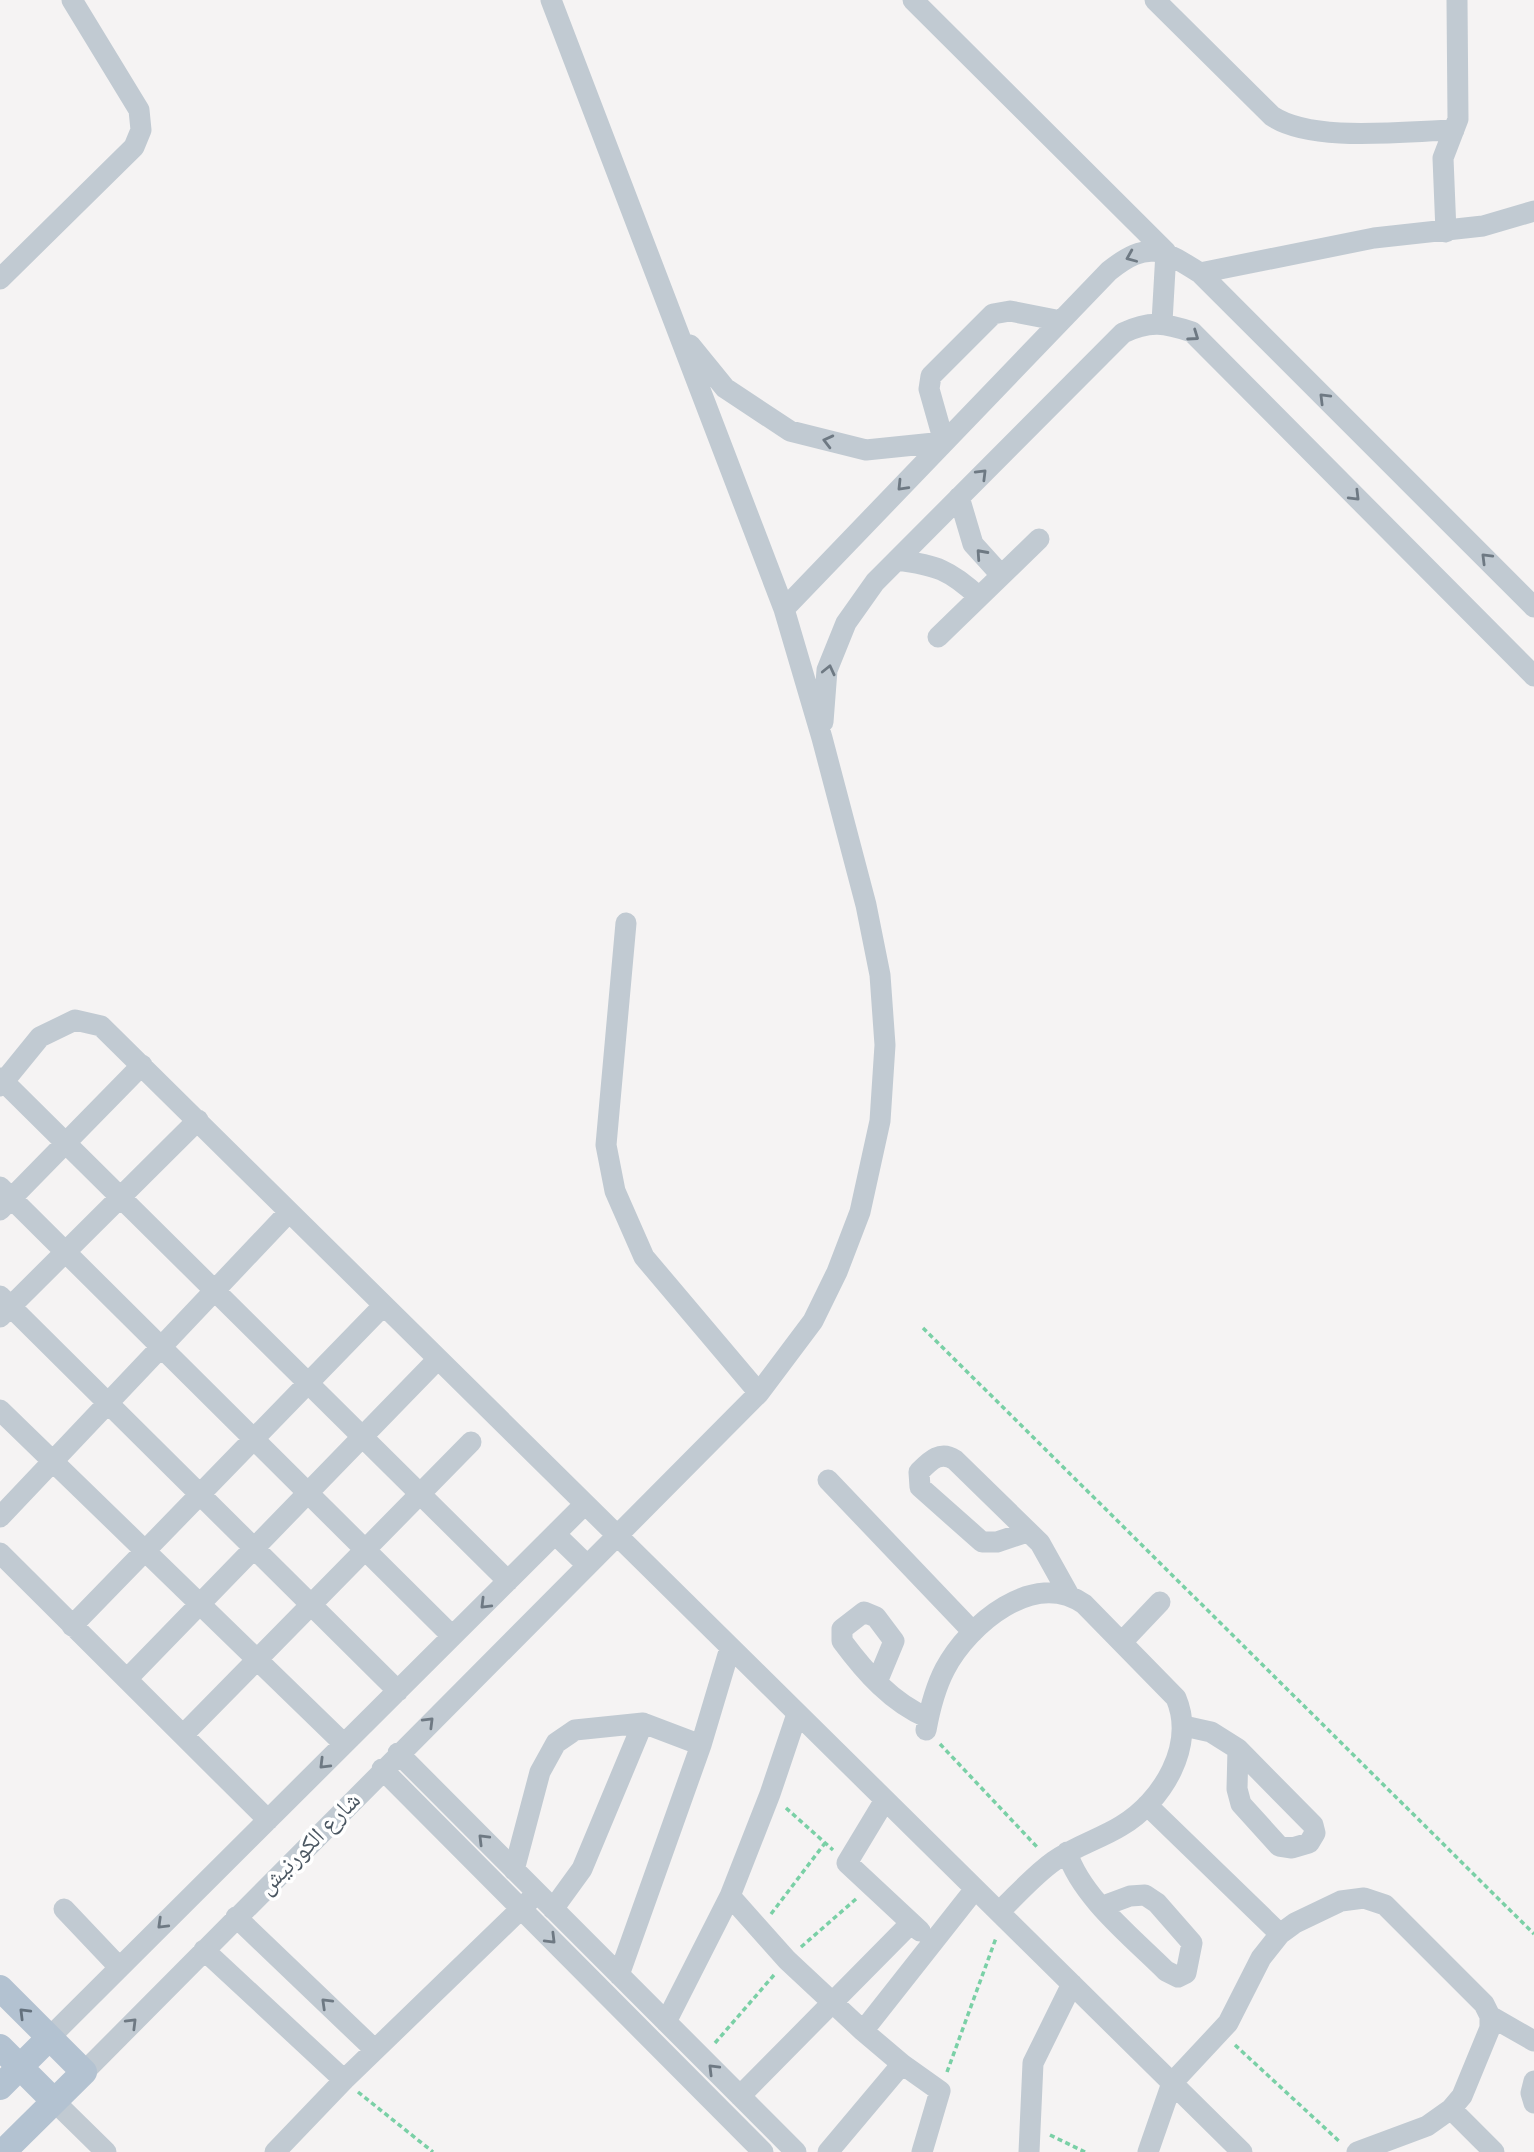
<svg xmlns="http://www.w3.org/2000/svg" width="1534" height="2152" font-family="'Roboto Condensed','Noto Naskh Arabic',sans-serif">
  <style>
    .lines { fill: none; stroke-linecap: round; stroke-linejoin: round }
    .path { stroke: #7ad0a6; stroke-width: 3.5; stroke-dasharray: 5 3.5; stroke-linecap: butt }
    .minor { stroke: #c1cad2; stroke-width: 21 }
    .major { stroke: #b3c2d1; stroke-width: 26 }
    .oneway { stroke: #6e7983 }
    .oneway2 { stroke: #64717d }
    .labels { text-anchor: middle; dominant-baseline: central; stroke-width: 7; stroke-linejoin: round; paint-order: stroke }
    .street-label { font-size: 24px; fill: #4a5661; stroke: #fff }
  </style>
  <rect width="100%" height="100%" fill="#f5f3f3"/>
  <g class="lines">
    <!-- path -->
    <path class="path" d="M923,1328L1534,1934
      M940,1744L1038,1848
      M786,1808L833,1850
      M771,1914L825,1843
      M801,1947L856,1899
      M715,2043L774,1975
      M1235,2045L1340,2142
      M947,2072L996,1938
      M358,2092L433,2152
      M1050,2135L1085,2152"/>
    <!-- minor -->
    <path class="minor" d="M913,0L1166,252L1162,322
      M1155,0L1272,116C1312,143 1405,131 1454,130
      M1446,232L1443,158L1458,119L1457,0
      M1200,273L1374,238L1483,226L1534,211
      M0,279L134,147L141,130L139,110L72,0
      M690,345L725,388L790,431L866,450L944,442L929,389L931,376L993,314L1010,311L1061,321
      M959,497L973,544L1001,575
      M897,560C936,565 950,570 979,597
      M784,609L1109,271C1148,240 1162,249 1200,273L1534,607
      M938,637L1039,539
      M823,722L827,670L846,623L875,582L1123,333C1150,320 1165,323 1192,332L1534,676
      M626,923L606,1145L615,1191L644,1257L759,1393
      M0,1078L508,1581
      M0,1086L40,1037L75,1020L101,1026L1242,2152
      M0,1187L452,1636
      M0,1210L142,1065
      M0,1296L398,1691
      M0,1317L198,1120
      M0,1410L344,1744
      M828,1480L973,1632
      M0,1517L289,1212
      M1027,1532L997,1542H982L920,1487L919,1472C930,1461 940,1450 955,1460L1040,1543L1069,1595
      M555,1534L587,1565
      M0,1553L268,1820
      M72,1626L383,1306
      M1122,1642L1160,1602
      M127,1679L437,1360
      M877,1682L894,1641L876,1617L864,1612L842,1629V1641C865,1672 892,1703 928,1718
      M1184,1726L1211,1732L1238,1749L1313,1825L1315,1833L1309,1843L1292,1848L1279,1846L1241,1804L1237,1789L1238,1749
      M926,1730C930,1708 935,1688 945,1669C969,1624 1034,1569 1084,1604L1176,1698C1196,1745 1163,1801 1121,1826C1100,1839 1075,1846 1054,1861C1034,1875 1017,1895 999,1912
      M183,1735L471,1442
      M398,1753L796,2152
      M382,1769L763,2152
      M885,1800L847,1863L920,1931
      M1147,1805L1280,1934
      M1067,1852C1081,1897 1133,1938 1166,1971L1178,1977L1186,1973L1192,1943L1157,1903L1145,1895L1130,1896L1103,1906
      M514,1870L540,1772L556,1743L575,1730L643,1723L701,1745
      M730,1896L787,1960L863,2031L975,1889
      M64,1909L119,1967
      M553,1909L582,1869L643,1723
      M236,1917L375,2050
      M204,1950L344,2080
      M619,1975L701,1745L730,1648
      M1490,2016L1534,2041
      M666,2022L730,1896L770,1794L797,1714
      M49,2038L585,1504
      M902,2064L940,2091L922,2152
      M84,2072L759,1393L813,1321L837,1272L860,1212L880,1121L885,1045L880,975L866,905L822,738L784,609L551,0
      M1534,2081L1531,2093L1534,2103
      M740,2096L911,1923
      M54,2101L106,2152
      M1451,2109L1494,2152
      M275,2152L344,2080L530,1900
      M828,2152L902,2064L863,2031
      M1029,2152L1033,2063L1072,1984
      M1148,2152L1172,2083L1228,2023L1261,1958L1280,1934L1295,1923L1341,1901L1364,1898L1385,1905L1484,2004L1490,2016V2028L1462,2096L1451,2109L1427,2126L1357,2152"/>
    <!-- major -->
    <path class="major" d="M0,1988L84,2072L3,2152
      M0,2047L54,2101
      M0,2087L49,2038"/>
  </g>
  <!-- one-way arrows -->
  <defs><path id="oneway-chevron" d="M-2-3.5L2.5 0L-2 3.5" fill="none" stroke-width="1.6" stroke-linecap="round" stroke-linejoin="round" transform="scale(1.75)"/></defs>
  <g class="oneway">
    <use href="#oneway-chevron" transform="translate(1131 257) rotate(157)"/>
    <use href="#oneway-chevron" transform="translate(1194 336) rotate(35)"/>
    <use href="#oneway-chevron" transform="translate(1324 398) rotate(-135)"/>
    <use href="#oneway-chevron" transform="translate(828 441) rotate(-166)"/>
    <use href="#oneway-chevron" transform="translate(982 474) rotate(-45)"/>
    <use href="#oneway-chevron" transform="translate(902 486) rotate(134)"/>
    <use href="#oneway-chevron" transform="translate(1355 496) rotate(45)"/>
    <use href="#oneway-chevron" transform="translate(981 554) rotate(-132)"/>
    <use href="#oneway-chevron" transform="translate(1486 558) rotate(-135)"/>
    <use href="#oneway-chevron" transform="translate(829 670) rotate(-77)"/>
    <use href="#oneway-chevron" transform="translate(485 1604) rotate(135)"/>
    <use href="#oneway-chevron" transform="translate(429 1722) rotate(-45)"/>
    <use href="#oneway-chevron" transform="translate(324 1764) rotate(135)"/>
    <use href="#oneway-chevron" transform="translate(483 1839) rotate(-135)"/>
    <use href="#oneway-chevron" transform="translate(162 1924) rotate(136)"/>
    <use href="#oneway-chevron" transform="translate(551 1939) rotate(45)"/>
    <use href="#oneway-chevron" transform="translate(326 2003) rotate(-136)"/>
    <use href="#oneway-chevron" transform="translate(132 2023) rotate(-45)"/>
    <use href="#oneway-chevron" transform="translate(713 2069) rotate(-135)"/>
  </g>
  <use class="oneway2" href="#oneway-chevron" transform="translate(24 2013) rotate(-135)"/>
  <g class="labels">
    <!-- street labels -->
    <g class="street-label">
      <text transform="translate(309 1843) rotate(-45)">شارع الكورنيش</text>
    </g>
  </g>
</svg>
